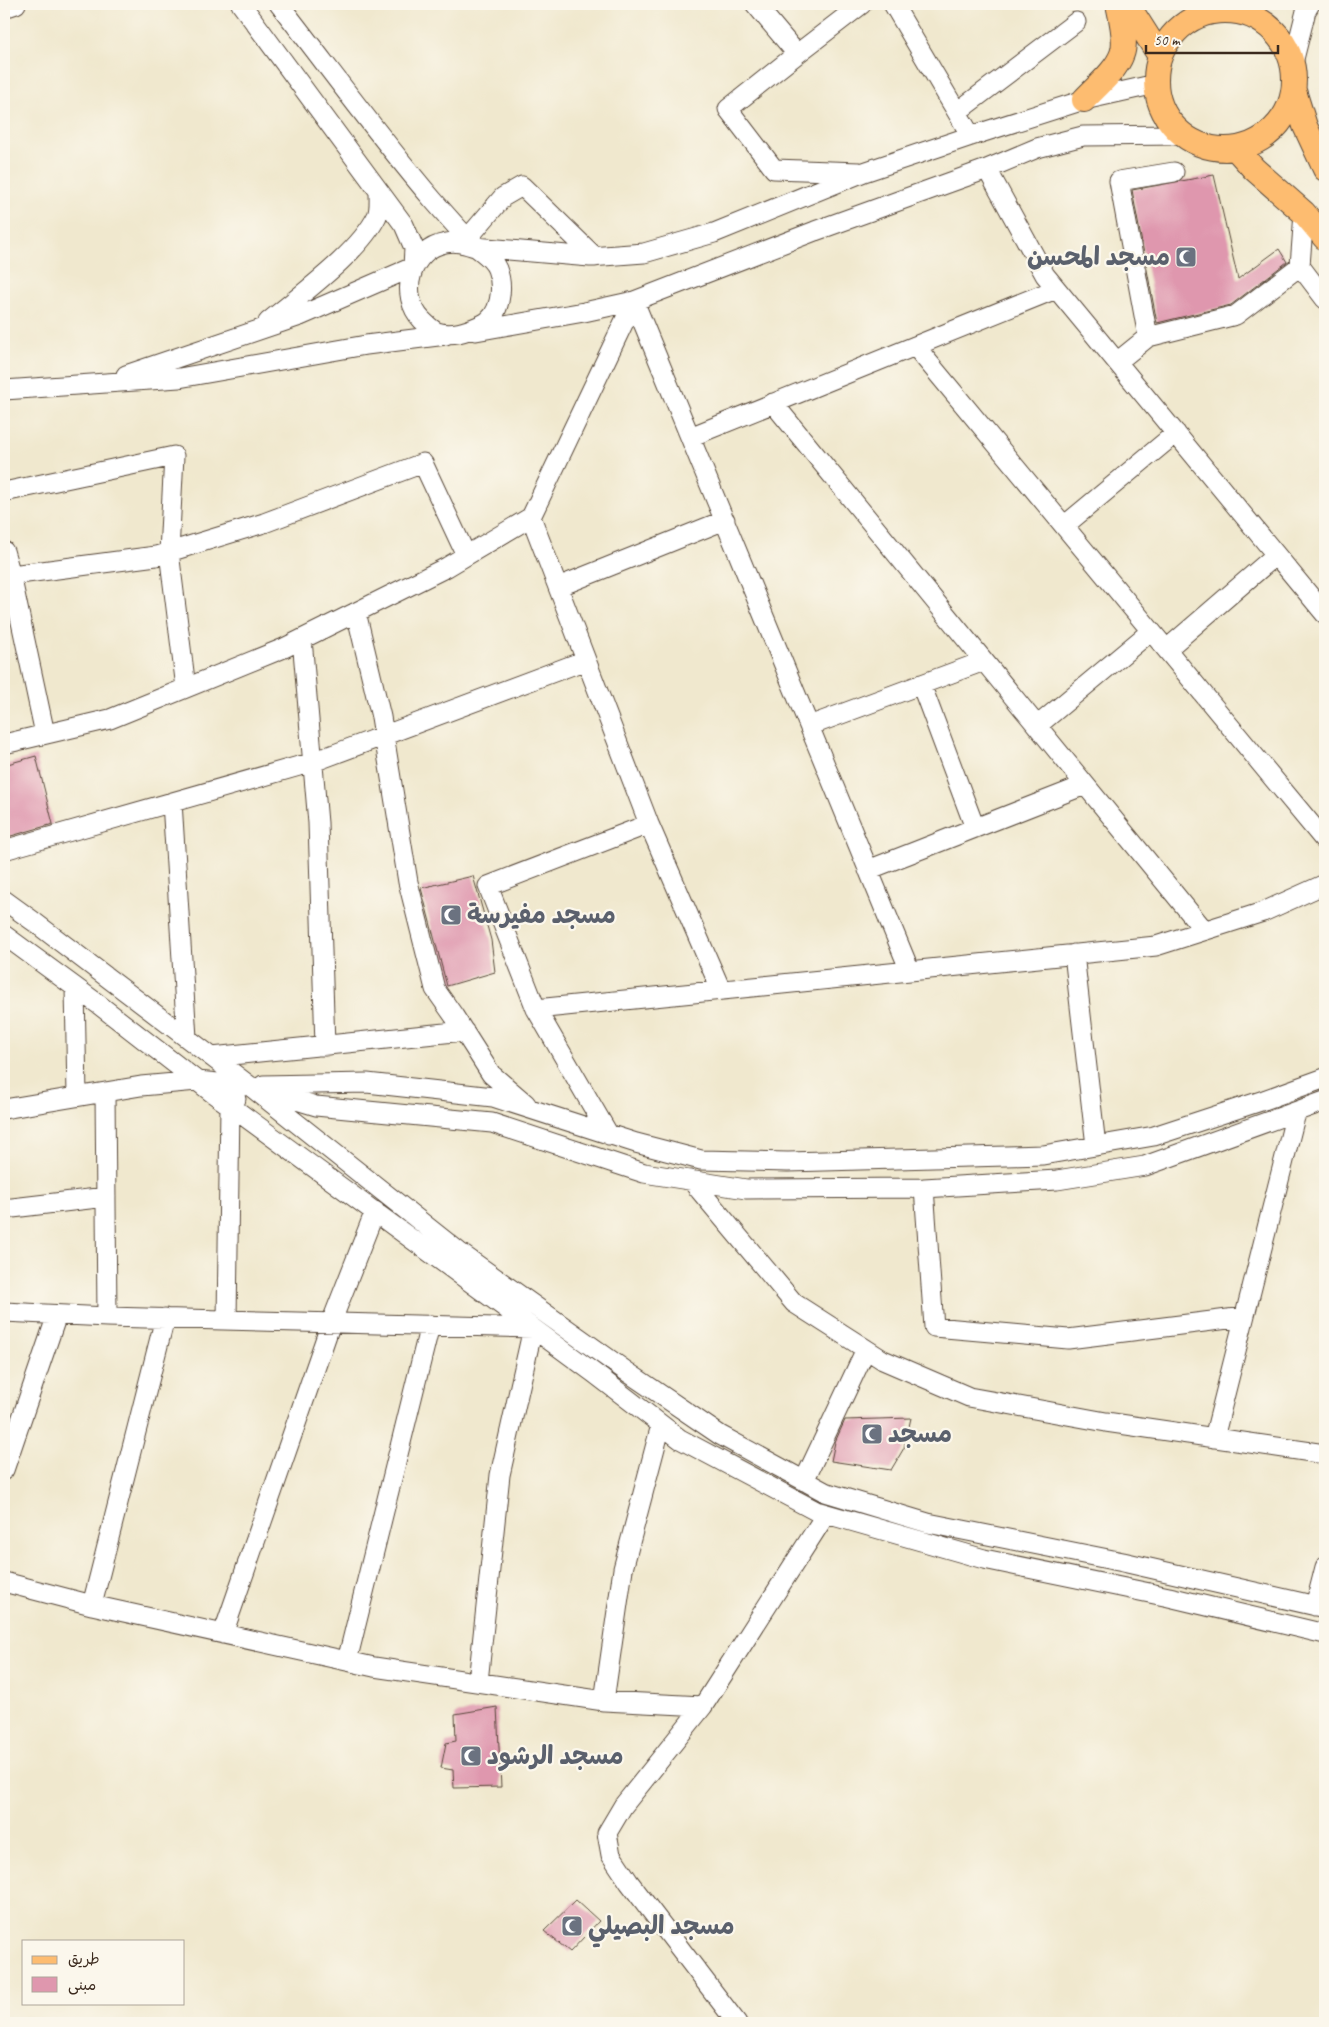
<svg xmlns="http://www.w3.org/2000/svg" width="1329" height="2027" font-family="Caveat,'Playpen Sans Arabic',sans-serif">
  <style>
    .building { fill: #df97ae }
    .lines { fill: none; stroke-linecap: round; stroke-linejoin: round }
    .minor-casing { stroke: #564638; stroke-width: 21 }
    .major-casing { stroke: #564638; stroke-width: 26 }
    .minor { stroke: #fff; stroke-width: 19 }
    .major { stroke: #fdbc70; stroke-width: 24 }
    .labels { text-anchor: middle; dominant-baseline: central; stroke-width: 4.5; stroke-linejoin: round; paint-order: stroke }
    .worship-label { font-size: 25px; font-weight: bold; fill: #5b616d; stroke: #fbf7ec; text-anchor: start }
  </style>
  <rect width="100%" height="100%" fill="#fbf7ec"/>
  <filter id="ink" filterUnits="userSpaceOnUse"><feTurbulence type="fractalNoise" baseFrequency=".02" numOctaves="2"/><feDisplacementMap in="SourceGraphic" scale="10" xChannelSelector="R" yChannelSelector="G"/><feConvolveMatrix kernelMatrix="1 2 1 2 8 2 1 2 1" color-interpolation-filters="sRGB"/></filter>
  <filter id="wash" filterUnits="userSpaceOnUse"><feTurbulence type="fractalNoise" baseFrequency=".0096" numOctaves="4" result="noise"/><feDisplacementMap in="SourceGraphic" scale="20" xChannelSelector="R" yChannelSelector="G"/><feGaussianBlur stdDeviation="1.12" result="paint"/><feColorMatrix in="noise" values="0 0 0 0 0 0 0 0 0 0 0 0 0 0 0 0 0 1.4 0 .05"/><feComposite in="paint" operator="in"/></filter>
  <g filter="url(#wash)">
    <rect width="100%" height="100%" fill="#f0e8ce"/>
    <g id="blocks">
      <!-- building -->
      <path class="building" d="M1214,175L1238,279L1279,249L1287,262L1231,305L1157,323L1132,190Z
        M36,756L53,824L4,838V765Z
        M473,876L491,940L495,972L447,986L421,888Z
        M911,1418L904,1448L891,1470L831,1461L835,1442L845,1420Z
        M497,1707L501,1787L454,1788L453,1770L441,1768L446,1743L456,1741L455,1714Z
        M576,1900L599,1921L570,1952L544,1931Z"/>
    </g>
  </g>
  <g filter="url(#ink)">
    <use href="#blocks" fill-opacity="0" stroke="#564638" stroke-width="1"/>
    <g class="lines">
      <!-- minor casing -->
      <g class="minor-casing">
        <path id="minor" d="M279,4C330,69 379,137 433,200C446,215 460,231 474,245C482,253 492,257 497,269C504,287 501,317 481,325C467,331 452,337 437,332C432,330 426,324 422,320C398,295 410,249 446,243C457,241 465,244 475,247L590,257L644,253L714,233L864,172L971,136L1084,100L1156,84
          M755,4L797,54L862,4
          M893,4L971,136
          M4,8L16,4
          M1229,11L1255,4
          M797,54L728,109L774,169L859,172
          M1293,63L1306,11L1310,4
          M957,112L1076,22
          M987,169L1045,275L1325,614
          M1174,172L1119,181L1148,337L1236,315L1300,266
          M1304,213L1300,266L1325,299
          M468,238L503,197L522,186L595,257
          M634,301L531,517L649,824L721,990
          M634,301L910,971
          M268,322C300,295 359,253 377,216C380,209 379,200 379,193
          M476,331L584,312L634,301L815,231L987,169L1037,148L1083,136L1181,135
          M915,346L1325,841
          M1117,362L1148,337
          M126,375L300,316L413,267L414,248L404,225L241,4
          M4,390L179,378L366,345L446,335
          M773,403L1204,930
          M690,437L1056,289
          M4,492L174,456L169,552L186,688
          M1064,526L1176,433
          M4,551L11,575L45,734
          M4,576L156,556L264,523L423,463L466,555
          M558,587L725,520
          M356,612L381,717L408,882L435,989L454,1016L491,1074L526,1104
          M302,639L318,823L325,1046
          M1167,649L1276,555
          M921,684L975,828
          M809,726L984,661
          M1037,726L1151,631
          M4,744L110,719L284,648L447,567L531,517
          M172,802L187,1038
          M4,850L313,762L586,660
          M868,870L1085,785
          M4,900L33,921L250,1086L459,1252L626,1371L720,1435L825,1492L928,1523L1123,1562L1325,1608
          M4,935L98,1004L210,1091L594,1373L680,1439L816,1511L984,1559L1169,1597L1325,1634
          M1074,954L1096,1146
          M75,987L77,1096
          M536,1009L1156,946L1263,912L1325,884
          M212,1057L464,1031
          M263,1085L367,1083L493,1097L636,1143L701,1160L788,1162L1043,1155L1154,1136L1264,1100L1325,1078
          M105,1092L107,1317
          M4,1109L141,1086L197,1081L250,1086L316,1106L492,1123L644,1173L746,1189L924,1188L1057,1180L1145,1166L1325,1101
          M609,1135L536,1009L488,886L649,824
          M691,1180L794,1303L883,1360L969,1397L1106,1422L1325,1454
          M924,1188L934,1327L1068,1339L1244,1317
          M4,1209L106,1197
          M4,1312L107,1317L533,1328L500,1475L478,1682
          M227,1320L230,1105L236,1099
          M1214,1438L1296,1113
          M4,1470L57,1315
          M804,1481L866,1349
          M4,1582L92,1605L374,1667L604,1701L703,1706
          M92,1605L165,1318
          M1315,1606L1325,1567
          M223,1634L331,1323L375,1211
          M347,1661L430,1325
          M604,1701L623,1569L661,1425
          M737,2023L629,1882L611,1855L607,1833L623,1806L703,1706L826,1514"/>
      </g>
      <!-- major casing -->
      <g class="major-casing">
        <path id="major" d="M1127,4L1160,56
          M1156 80a69 69 0 1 1 138 0a69 69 0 1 1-138 0Z
          M1294,91L1305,126L1325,169
          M1084,100C1096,87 1116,71 1122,54C1127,41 1121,18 1118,4
          M1236,149L1254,169L1304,213L1325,238"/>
      </g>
      <!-- minor -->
      <use href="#minor" class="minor"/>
      <!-- major -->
      <use href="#major" class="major"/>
    </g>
  </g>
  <!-- icons -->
  <defs>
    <g id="mosque-square" transform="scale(1.125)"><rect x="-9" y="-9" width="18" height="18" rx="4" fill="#6b7280" stroke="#fbf7ec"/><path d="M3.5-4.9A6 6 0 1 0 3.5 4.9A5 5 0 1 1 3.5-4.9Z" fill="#fff"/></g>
  </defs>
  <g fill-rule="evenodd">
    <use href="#mosque-square" x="1186" y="257"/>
    <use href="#mosque-square" x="451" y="915"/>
    <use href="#mosque-square" x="872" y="1434"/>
    <use href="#mosque-square" x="471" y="1756"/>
    <use href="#mosque-square" x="572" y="1926"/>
  </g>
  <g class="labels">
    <!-- worship labels -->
    <g class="worship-label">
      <text x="1170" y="257" text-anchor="end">مسجد المحسن</text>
      <text x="467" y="915">مسجد مفيرسة</text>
      <text x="888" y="1434">مسجد</text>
      <text x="487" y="1756">مسجد الرشود</text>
      <text x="588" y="1926">مسجد البصيلي</text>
    </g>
  </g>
  <!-- margin -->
  <rect width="1329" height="2027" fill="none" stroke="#fbf7ec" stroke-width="20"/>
  <!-- legend -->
  <rect x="22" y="1940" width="162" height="65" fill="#fbf7ec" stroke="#aea59a"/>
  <rect x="32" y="1956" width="25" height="8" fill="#fdbc70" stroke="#aea59a"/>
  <text x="68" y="1964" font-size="15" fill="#3b2a1e">طريق</text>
  <rect x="32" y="1977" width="25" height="15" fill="#df97ae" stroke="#aea59a"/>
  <text x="68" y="1990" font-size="15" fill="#3b2a1e">مبنى</text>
  <!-- scale -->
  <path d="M1146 45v8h132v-8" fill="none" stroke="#3b2a1e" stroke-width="2.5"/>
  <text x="1154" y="45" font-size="15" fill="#3b2a1e" stroke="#fbf7ec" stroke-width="4" paint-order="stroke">50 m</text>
</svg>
